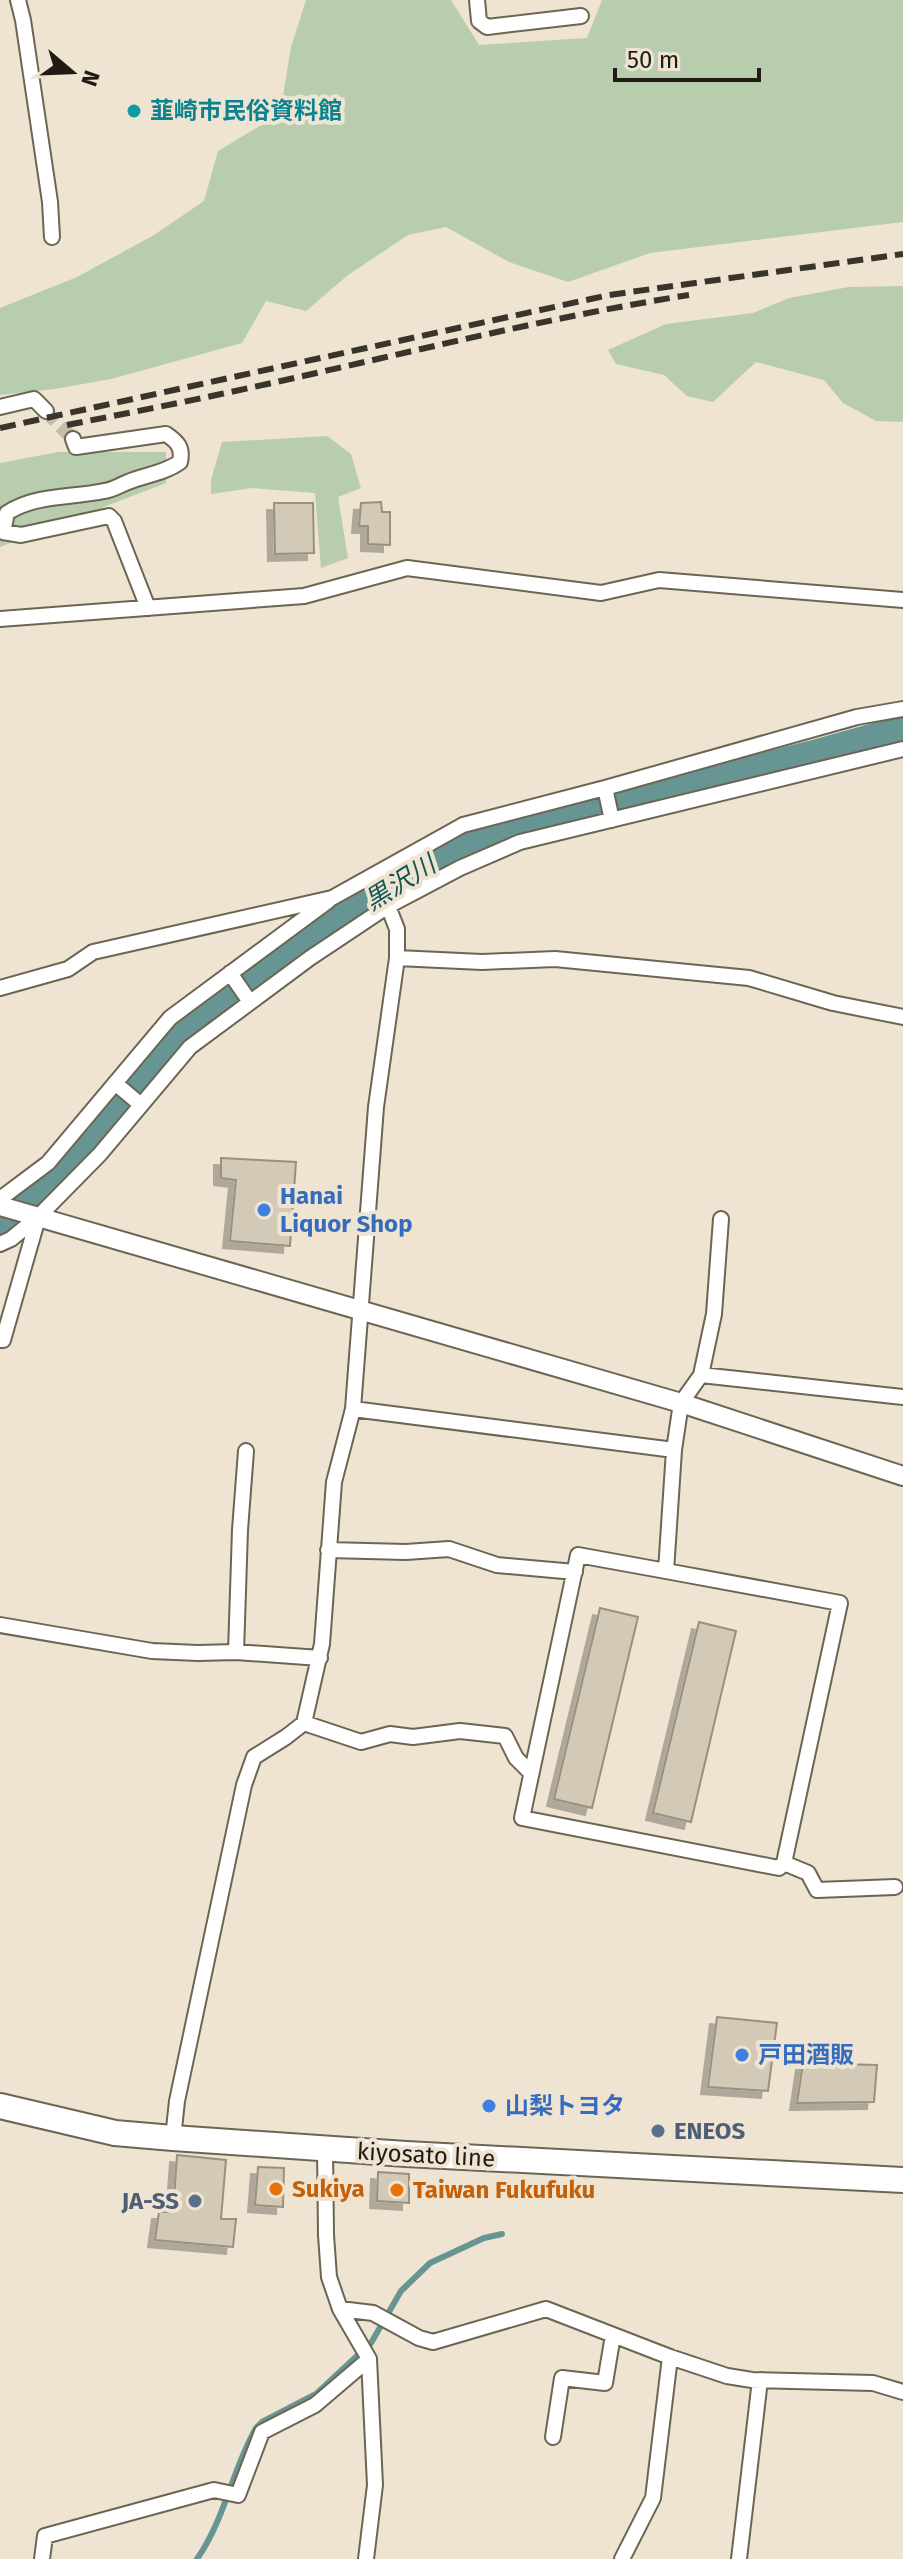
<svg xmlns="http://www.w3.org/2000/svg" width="903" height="2559" font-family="'Fira Sans','Noto Sans JP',sans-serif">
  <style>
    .green { fill: #b8cdae }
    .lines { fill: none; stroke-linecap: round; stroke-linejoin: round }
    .stream { stroke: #679594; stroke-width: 6 }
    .river { stroke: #679594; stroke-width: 34 }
    .building { fill: #d2c9b6; stroke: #99907e; stroke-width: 2; filter: url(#shadow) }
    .minor-tunnel { stroke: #c5bcab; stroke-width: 14; stroke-dasharray: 14 7; stroke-linecap: butt }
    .minor-casing { stroke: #6d6554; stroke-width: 18 }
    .tertiary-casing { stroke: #6d6554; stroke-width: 22 }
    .trunk-casing { stroke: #6d6554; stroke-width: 28 }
    .minor { stroke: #fff; stroke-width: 14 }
    .tertiary { stroke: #fff; stroke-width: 18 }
    .trunk { stroke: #fff; stroke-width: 24 }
    .rail { stroke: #39342c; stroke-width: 6; stroke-dasharray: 16 8; stroke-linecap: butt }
    .culture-dot { fill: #0f9aa8; stroke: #eee4d1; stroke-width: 3 }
    .shop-dot { fill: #3f7fe0; stroke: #eee4d1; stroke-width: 3 }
    .service-dot { fill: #5c6f8a; stroke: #eee4d1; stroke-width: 3 }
    .food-dot { fill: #e8710a; stroke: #eee4d1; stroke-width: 3 }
    .labels { text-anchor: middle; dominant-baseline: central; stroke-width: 8; stroke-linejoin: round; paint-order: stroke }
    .culture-label { font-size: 24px; font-weight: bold; fill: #0d838f; stroke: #eee4d1; text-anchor: start }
    .shop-label { font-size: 24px; font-weight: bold; fill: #366cbe; stroke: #eee4d1; text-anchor: start }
    .service-label { font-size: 24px; font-weight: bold; fill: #4e5e75; stroke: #eee4d1; text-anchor: start }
    .street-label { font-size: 24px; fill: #201c15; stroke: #eee4d1 }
    .food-label { font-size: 24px; font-weight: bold; fill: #c56008; stroke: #eee4d1; text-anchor: start }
    .water-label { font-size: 26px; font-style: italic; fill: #155757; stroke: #eee4d1 }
  </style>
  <defs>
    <filter id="shadow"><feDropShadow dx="-7" dy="7" stdDeviation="0" flood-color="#0004"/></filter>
  </defs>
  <rect width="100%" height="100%" fill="#eee4d1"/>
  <!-- green -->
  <path class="green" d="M306,0H451L479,45L587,38L602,0H903V222L650,253L568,282L509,262L446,227L408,235L348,275L306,311L266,301L242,343L111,379L55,389L0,395V308L77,277L154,235L204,201L218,151L280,114L291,47Z
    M903,286V422L876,421L843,403L824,380L756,362L713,402L687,396L664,375L616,364L608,350L666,324L753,313L789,298L849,287Z
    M327,436L351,454L361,488L338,497L348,558L321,568L315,493L252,488L211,494V480L222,442Z
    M58,452H166V483L0,547V463Z"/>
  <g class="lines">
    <!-- stream -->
    <path class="stream" d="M197,2559C225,2519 232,2470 256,2428L262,2422L316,2394L371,2343L401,2291L430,2263L484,2238L502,2234"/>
    <!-- river -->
    <path class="river" d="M0,1222L50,1183L167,1050L216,1009L318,934L397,882L467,843L814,757L903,732"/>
  </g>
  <!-- building -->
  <path class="building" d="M381,502L382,512H390V545L368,544V526H359L361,503Z
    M274,503H313L314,553L275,554Z
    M221,1158L296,1162L290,1246L230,1241L236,1180L221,1178Z
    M600,1608L638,1617L592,1808L554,1799Z
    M699,1622L736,1631L691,1822L653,1813Z
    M717,2017L777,2023L768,2091L708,2087Z
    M803,2063L877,2065L874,2102L797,2103Z
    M177,2155L226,2160L221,2219H236L233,2247L155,2240L159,2212H173Z
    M258,2167L284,2168L283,2207L255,2205Z
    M378,2172L409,2174V2203L377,2201Z"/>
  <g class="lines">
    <!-- minor-tunnel -->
    <path class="minor-tunnel" d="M46,411L73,439"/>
    <!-- minor casing -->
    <g class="minor-casing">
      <path id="minor" d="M18,0L23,20L50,202L52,237
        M477,0L479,21L487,27L581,16
        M0,407L34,399L46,411
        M73,439L76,447L166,434C178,442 183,448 180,462C165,473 145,475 128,482C120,485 113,490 104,491C72,498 36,494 7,513L3,532L21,535L109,516L114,521L148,608
        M0,619L304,596L407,568L601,593L659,580L903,600
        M605,788L612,820
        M397,958L482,962L555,959L749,978L833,1003L903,1017
        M230,973L250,1002
        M0,988L68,969L93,952L332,898L463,825L605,788L857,717L903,709
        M115,1083L141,1105
        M0,1199L48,1163L170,1018L328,901
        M0,1244L11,1239L38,1217L100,1154L190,1047L310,958L388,906L460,868L520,842L903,749
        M0,1340H3L38,1218
        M701,1375L714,1314L721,1219
        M353,1409L376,1107L397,958V929L388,906L369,879
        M674,1450L666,1571L578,1555L522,1818L779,1868L784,1863L808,1873L817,1890L895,1887
        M328,1550L406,1552L449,1549L497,1565L575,1572
        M666,1571L840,1603L784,1863
        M0,1625L152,1651L198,1653L236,1652L320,1658
        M236,1652L240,1530L246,1451
        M304,1723L361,1742L390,1734L413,1737L460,1731L505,1736L516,1758L531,1773
        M173,2138L177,2101L244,1785L254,1757L286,1737L304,1723L322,1644L334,1482L353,1409L674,1450L681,1403L701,1375L903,1397
        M325,2148L326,2235L329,2277L340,2309L373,2313L419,2338L433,2342L546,2309L670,2357L727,2376L752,2380L873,2383L903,2392
        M340,2309L369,2359L375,2485L366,2559
        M553,2437L562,2378L605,2383L613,2335
        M42,2559L45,2536L214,2490L238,2495L262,2432L315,2405L369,2359
        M622,2559L653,2498L670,2357
        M739,2559L760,2380"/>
    </g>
    <!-- tertiary casing -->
    <g class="tertiary-casing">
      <path id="tertiary" d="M0,1206L681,1403L903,1476"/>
    </g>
    <!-- trunk casing -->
    <g class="trunk-casing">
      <path id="trunk" d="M0,2106L115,2133L173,2138L406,2154L903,2180"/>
    </g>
    <!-- minor -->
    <use href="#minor" class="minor"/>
    <!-- tertiary -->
    <use href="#tertiary" class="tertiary"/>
    <!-- trunk -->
    <use href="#trunk" class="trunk"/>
    <!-- rail -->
    <path class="rail" d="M67,425C118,415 170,405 221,394C377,361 531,320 689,295
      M0,428L609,295L903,254"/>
  </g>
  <!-- markers -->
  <circle class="culture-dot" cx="134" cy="111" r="8"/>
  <g class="shop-dot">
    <circle cx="264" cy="1210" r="8"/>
    <circle cx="742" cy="2055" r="8"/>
    <circle cx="489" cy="2106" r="8"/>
  </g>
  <g class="service-dot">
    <circle cx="658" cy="2131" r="8"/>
    <circle cx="195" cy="2201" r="8"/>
  </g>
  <g class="food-dot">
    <circle cx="276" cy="2189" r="8"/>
    <circle cx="397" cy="2190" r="8"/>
  </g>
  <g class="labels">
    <!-- culture labels -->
    <g class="culture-label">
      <text x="150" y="111">韮崎市民俗資料館</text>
    </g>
    <!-- shop labels -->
    <g class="shop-label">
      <text x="280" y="1196">Hanai<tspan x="280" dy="28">Liquor Shop</tspan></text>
      <text x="758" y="2055">戸田酒販</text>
      <text x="505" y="2106">山梨トヨタ</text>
    </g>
    <!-- service labels -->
    <g class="service-label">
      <text x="674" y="2131">ENEOS</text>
      <text x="179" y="2201" text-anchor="end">JA-SS</text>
    </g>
    <!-- street labels -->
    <g class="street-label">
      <text transform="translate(426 2155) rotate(3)">kiyosato line</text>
    </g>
    <!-- food labels -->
    <g class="food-label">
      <text x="292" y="2189">Sukiya</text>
      <text x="413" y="2190">Taiwan Fukufuku</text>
    </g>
    <!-- water labels -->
    <g class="water-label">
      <text transform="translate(400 883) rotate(-32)">黒沢川</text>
    </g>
  </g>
  <!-- north arrow -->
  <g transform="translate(72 72) rotate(109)" stroke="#eee4d1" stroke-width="6" paint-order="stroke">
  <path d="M0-6L14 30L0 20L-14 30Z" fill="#201c15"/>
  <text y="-12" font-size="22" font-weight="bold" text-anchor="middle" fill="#201c15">N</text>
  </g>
  <!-- scale -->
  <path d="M615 68v12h144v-12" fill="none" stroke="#201c15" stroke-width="4"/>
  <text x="627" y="68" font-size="24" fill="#201c15" stroke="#eee4d1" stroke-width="6" paint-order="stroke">50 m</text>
</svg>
